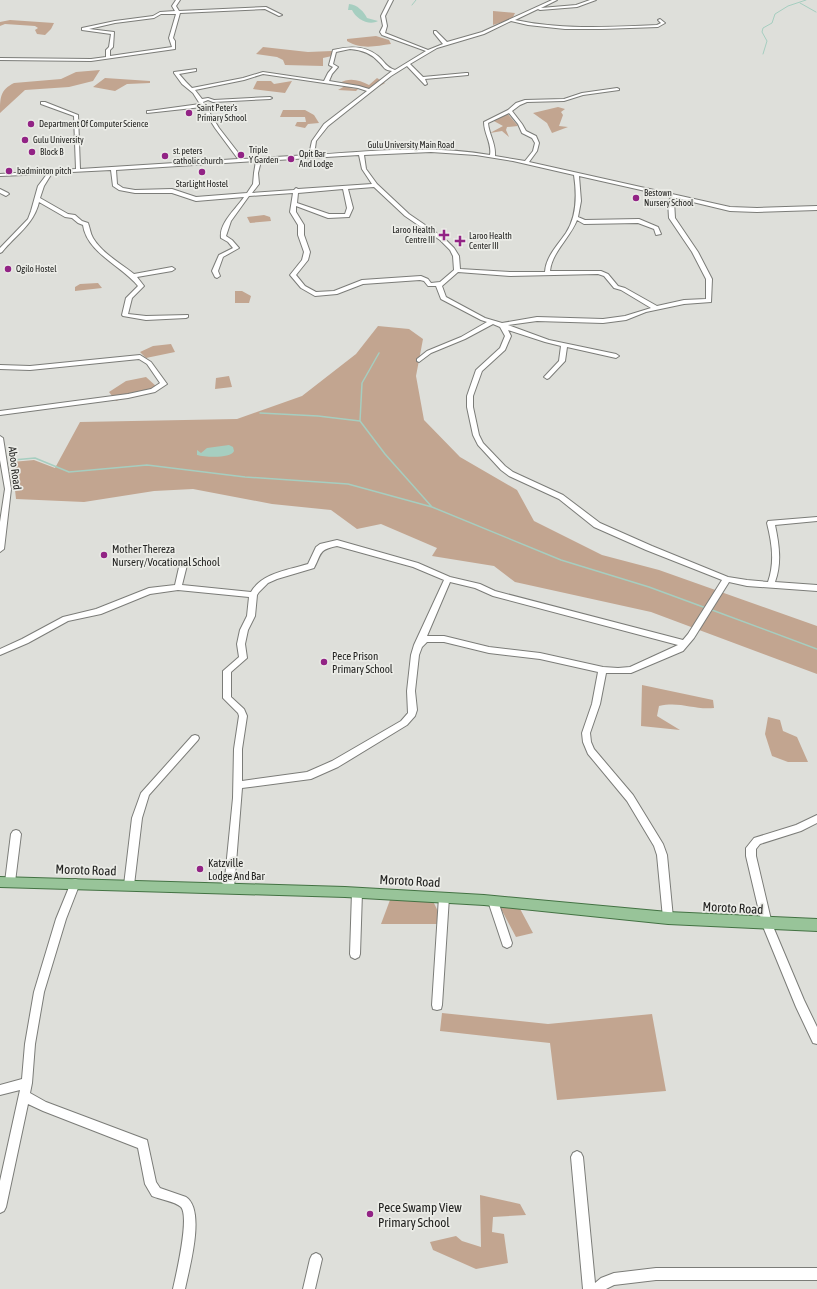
<svg xmlns="http://www.w3.org/2000/svg" width="817" height="1289" font-family="'Asap Condensed',sans-serif">
  <style>
    .green { fill: #c2a590 }
    .water { fill: #a6cec0 }
    .lines { fill: none; stroke-linecap: round; stroke-linejoin: round }
    .stream-far1 { stroke: #a6cec0; stroke-width: 1 }
    .stream { stroke: #a6cec0; stroke-width: 1.5 }
    .minor-casing { stroke: #7b7c78; stroke-width: 2 }
    .major-casing { stroke: #437243; stroke-width: 2 }
    .minor { fill: #fff; fill-rule: evenodd }
    .major { fill: #98c499; fill-rule: evenodd }
    .poi-dot { fill: #922385; stroke: #ebece7; stroke-width: 1.5 }
    .labels { text-anchor: middle; dominant-baseline: central; stroke-width: 3.5; stroke-linejoin: round; paint-order: stroke }
    .far-poi-label { font-size: 9px; fill: #232321; stroke: #ebece7; text-anchor: start }
    .far-street-label { font-size: 9px; fill: #232321; stroke: #ebece7 }
    .street-label { font-size: 11px; fill: #232321; stroke: #ebece7 }
    .poi-label { font-size: 11px; fill: #232321; stroke: #ebece7; text-anchor: start }
    .near-street-label { font-size: 13px; fill: #232321; stroke: #ebece7 }
    .near-poi-label { font-size: 13px; fill: #232321; stroke: #ebece7; text-anchor: start }
  </style>
  <rect width="100%" height="100%" fill="#dedfda"/>
  <!-- green -->
  <path class="green" d="M493,11L515,13L512,19L493,25Z
    M10,20L54,23L51,29L45,35L37,34L35,30L38,28L35,26L5,24L0,26V22Z
    M376,36L389,40L391,44C376,46 362,50 347,41V39Z
    M263,47L308,52L332,51V56L323,58V66L285,65L283,60L277,57L256,54Z
    M100,70L93,81L69,87L25,90L0,113C0,98 0,90 14,83L61,79L76,72Z
    M105,78L150,81V83L127,84L115,91L93,87Z
    M377,78L385,83L378,87L363,90V87L354,86L349,88L358,89L356,91L338,90L345,86L340,83C349,77 360,80 369,85Z
    M257,81H271L274,84L292,81L285,93L253,89Z
    M558,107L565,109L561,112L563,115L559,126L568,127L552,133L547,123L533,113Z
    M283,110H305L314,115L319,123L308,124L305,128L295,126L297,122H306L305,117H280Z
    M507,113L518,126L507,127L506,130L509,137L502,131L490,133L503,126L492,120Z
    M264,215L270,217L271,221L250,223L247,217Z
    M98,283L102,288L75,291V287L80,284Z
    M235,291H242L251,296L249,303H235Z
    M378,326L409,329L423,339L416,376L424,420L460,457L517,490L534,521L602,555L659,570L817,626V674L651,612L515,582L494,566L432,556L437,548L381,524L357,529L331,510L272,504L193,489L154,491L84,502L16,499L12,462L34,460L55,468L80,422L237,419L302,396L356,354Z
    M171,344L175,352L146,358L140,352L153,346Z
    M229,376L232,387L215,389L216,378Z
    M146,377L157,387L116,401L109,392L126,381Z
    M642,685L713,700L714,708C693,710 680,701 659,706L657,716L680,730L641,726Z
    M768,717L780,720L783,731L797,737L808,762H788L772,756L765,734Z
    M390,900L433,901L444,924H381Z
    M499,905H518L533,933L516,937Z
    M442,1013L548,1024L652,1014L666,1091L557,1100L550,1043L440,1031Z
    M480,1195L520,1204L526,1215L493,1217L492,1232L504,1234L508,1263L476,1269L433,1250L430,1242L456,1236L462,1241L481,1247Z"/>
  <!-- water -->
  <path class="water" d="M349,4C357,4 365,13 367,18L378,21C369,26 356,19 352,10H348Z
    M229,445L233,447L234,451C231,459 204,457 197,455V450L201,453L207,448Z"/>
  <g class="lines">
    <!-- stream-far1 -->
    <path class="stream-far1" d="M800,3L816,12
      M412,5L416,0
      M763,54L767,41L762,32L763,28L772,23L775,14L788,6L806,0"/>
    <!-- stream -->
    <path class="stream" d="M260,413L318,416L360,421L385,454L432,507
      M360,421L362,383L379,353
      M13,460L35,458L69,472L147,465L245,477L348,484L432,507L561,560L649,587L706,608
      M712,610L817,649"/>
    <!-- minor casing -->
    <g class="minor-casing">
      <path id="minor" d="M176,0H180L176,6L179,11L266,7L282,15L279,16L265,9L180,13L173,38L175,41V49L91,61L0,60V58L91,59L106,57V50L109,47L111,34L82,30V28L115,21L153,16L160,12L175,11L172,6ZM161,14H176L169,38L172,47L110,56V50L113,47L114,32L89,29L115,23L154,18Z
        M389,0H393L385,16L387,26L385,33L428,50L443,44L434,33V31H436L447,42L482,32L552,0H557L541,8L576,5L590,0H596L577,7L540,10L538,9L515,20C562,30 609,27 657,25L661,23L658,20L660,19L665,23L658,27L602,29H565L528,25L511,21L484,34L437,48L410,64L423,77L466,73H468V75L425,79L427,84L425,85L407,66L391,76L328,126L316,141L314,155C372,151 432,145 490,155C492,143 484,134 484,122L508,110L516,103L525,100L564,99L582,93L617,88L619,89V90L583,95L564,101L527,102L520,105L512,111L522,124L526,131L536,136L539,143L537,151L529,162L730,207L757,208L817,206V210L757,212L730,211L676,198L674,201L675,218L698,252L712,279L711,302L684,304L646,312L626,320L603,323L537,321L508,325L549,340L616,354L619,356L616,358L567,347L565,361L549,378L547,379L544,377L559,361L561,346L545,342L508,330L511,336L505,350L482,371L473,396V407L479,435L483,443L505,466L513,472L563,495L600,523L652,546L728,577L747,580L768,582C775,562 772,543 767,523L768,521L817,517V521L775,525C779,544 782,563 775,582L817,585V591L747,586L729,582L694,638L683,651L631,673H606L600,704L590,733L591,742L594,749L633,795L663,844L667,855L673,918L671,921L668,923L665,921L663,918L657,855L654,846L627,801L588,754L583,742L582,733L592,704L598,672L540,659L489,653L444,642H427L422,647L419,655L415,691L417,710L415,716L407,725L338,767L311,779L242,788L234,888L232,891L229,892L226,891L224,888L233,798L234,749L239,716L238,713L223,698V671L239,657L237,644L240,630L247,616L249,597L178,590L150,594L101,614L68,621L28,643L0,655V649L22,639L63,617L96,609L149,588L175,585L180,563H186L187,565L182,585L251,592C262,573 288,570 308,564L316,547L320,544L337,540L418,563L450,577L480,584L495,591L683,640L688,634L722,580L646,550L594,527L559,499L509,476L501,470L478,445L473,435L467,407V396L476,370L500,348L505,336L500,327L493,324L465,339L431,353L419,362L417,361V359L427,351L461,337L487,322L481,320L441,299L436,286H428L424,281L420,280L363,284L337,294L315,296L301,288L290,275L302,260L304,252L298,235V225L290,212L293,193L249,196L231,221L226,236L232,240L239,248L223,257L218,271L220,276L217,278L215,277L212,271L219,255L233,248L228,242L221,238C219,223 236,209 244,197L196,201L172,193H135L119,190L113,186L111,170L52,173L44,186L40,198L68,214L75,215L82,221L88,223C90,228 90,233 93,238C102,253 120,263 134,274L172,267L175,269L172,271L137,277L144,286L132,298L128,314L146,316L188,315V317L186,318L146,320L123,316L122,315L126,298L138,286C122,266 87,253 83,225L78,223L72,218L65,217L39,202C34,224 16,235 2,252L0,253V248L28,219L31,211L38,186L47,174L0,176V174L76,169L74,116L41,104V102H45L78,115L80,169L238,159L215,128L202,107L147,113V111H149L200,104L193,93L182,84L174,73V72L196,69V71L179,74L186,82L192,88L243,78L263,72L324,81L328,73L333,67L329,65L333,50C349,46 365,45 378,56C385,62 386,67 395,70L426,51L382,35L380,32L383,26L381,16ZM350,49C362,50 371,53 379,62C385,68 384,70 392,71L369,89L359,86L329,81L332,74L338,67L333,64L336,52ZM263,74L358,88L367,91L324,124L312,141L309,155L243,159L219,128L203,102L208,100L213,102L270,99L272,98L270,97L214,100L208,98L202,99L195,90L244,80ZM509,113L518,124L522,133L532,138L535,143L533,151L525,161L495,156C496,143 489,135 488,123ZM431,152L476,155L513,161L574,175C577,195 577,216 566,233C558,245 546,256 545,272H510L460,269L459,256L454,248L444,238L409,214L377,184L366,169L364,155ZM359,155L362,169L372,184L298,189L296,188L294,190L252,193L259,184L258,173L261,161ZM256,161L254,173L253,184L247,193L196,197L172,189L135,190L123,188L117,184L116,170ZM579,176L672,197L668,201L669,218L692,252L706,279V299L684,300L657,306L625,288L618,286L608,274L601,271H550C552,252 570,238 577,220L584,224L638,223L654,229L656,235L661,234L658,227L639,219L585,220L578,217L581,201ZM374,187L405,216L440,240L450,250L453,256L454,270L440,282L431,283L428,279L421,276L362,280L334,291L316,292L305,286L296,275L308,260L310,252L304,235V225L296,212V206L328,218L349,217L353,208L348,189ZM343,189L347,208L345,214H329L297,203L298,193ZM458,272L510,276L598,274L604,276L614,288L621,290L651,308L625,316L603,319L537,317L502,323L485,318L446,297L442,286ZM337,546L413,567L444,580L414,645L411,655L407,691L408,713L401,721L332,761L307,772L242,781V749L247,716L244,709L231,697V672L247,658L245,644L248,630L255,616L257,595L259,592L268,583L277,579L314,568C322,553 318,550 337,546ZM450,582L475,588L493,596L678,645L630,667L618,668L603,667L540,653L489,647L444,636H427Z
        M0,189L8,193L9,194L6,196L0,193Z
        M140,355L151,362L167,384L155,392L128,398L0,415V411L128,394L151,389L160,383L147,364L139,359L30,370L0,369V365L30,366Z
        M0,436L3,438L11,489L4,549L0,552V522L5,489L0,460Z
        M195,735L198,736L199,738L198,740L149,795L142,818L134,885L132,888L129,889L126,888L124,885L132,818L141,793L192,736Z
        M817,815V823L801,831L760,844L756,849V856L772,924L804,1000L817,1027V1044L813,1043L796,1007L762,924L746,856V848L754,838L796,825Z
        M16,830L19,831L21,834L15,882L13,885L10,886L7,885L5,882L11,834L13,831Z
        M75,879L78,880L80,883L66,919L44,992L35,1044L32,1083L30,1093L46,1102L147,1140L156,1182L160,1188L186,1197C206,1210 189,1269 185,1289H173C176,1275 190,1217 181,1207C176,1202 159,1199 152,1196L145,1184L138,1148L43,1111L28,1104L6,1207L4,1211L0,1213V1181L20,1090L0,1095V1085L22,1079L25,1044L34,992L56,919L72,880Z
        M357,888L360,889L362,892L360,954L359,957L355,959L351,957L350,954L352,892L354,889Z
        M444,893L447,894L449,897L442,1005L441,1009L437,1010L433,1009L432,1005L439,897L441,894Z
        M493,897L496,898L498,901L512,943L511,946L507,948L503,946L488,901L490,898Z
        M577,1151L581,1153L583,1157L595,1283L601,1278L614,1273L656,1268H817V1280H656L614,1285L606,1289H583L571,1157L573,1153Z
        M316,1253L320,1255L322,1259L315,1289H303L310,1259L312,1255Z"/>
    </g>
    <!-- major casing -->
    <g class="major-casing">
      <path id="major" d="M0,877L345,887L484,895L668,912L817,919V931L668,924L484,905L345,897L0,887Z"/>
    </g>
    <!-- minor -->
    <use href="#minor" class="minor"/>
    <!-- major -->
    <use href="#major" class="major"/>
  </g>
  <!-- markers -->
  <g class="poi-dot">
    <circle cx="189" cy="113" r="4"/>
    <circle cx="31" cy="124" r="4"/>
    <circle cx="25" cy="140" r="4"/>
    <circle cx="32" cy="152" r="4"/>
    <circle cx="241" cy="155" r="4"/>
    <circle cx="165" cy="156" r="4"/>
    <circle cx="291" cy="159" r="4"/>
    <circle cx="9" cy="171" r="4"/>
    <circle cx="202" cy="172" r="4"/>
    <circle cx="636" cy="198" r="4"/>
    <path d="M442 229h4v4h4v4h-4v4h-4v-4h-4v-4h4z"/>
    <path d="M458 235h4v4h4v4h-4v4h-4v-4h-4v-4h4z"/>
    <circle cx="8" cy="269" r="4"/>
    <circle cx="104" cy="555" r="4"/>
    <circle cx="324" cy="662" r="4"/>
    <circle cx="200" cy="869" r="4"/>
    <circle cx="370" cy="1214" r="4"/>
  </g>
  <g class="labels">
    <!-- far-poi labels -->
    <g class="far-poi-label">
      <text x="197" y="108">Saint Peter's<tspan x="197" dy="10">Primary School</tspan></text>
      <text x="39" y="124">Department Of Computer Science</text>
      <text x="33" y="140">Gulu University</text>
      <text x="249" y="150">Triple<tspan x="249" dy="10">Y Garden</tspan></text>
      <text x="173" y="151">st. peters<tspan x="173" dy="10">catholic church</tspan></text>
      <text x="40" y="152">Block B</text>
      <text x="299" y="154">Opit Bar<tspan x="299" dy="10">And Lodge</tspan></text>
      <text x="17" y="171">badminton pitch</text>
      <text x="202" y="184" text-anchor="middle">StarLight Hostel</text>
      <text x="644" y="193">Bestown<tspan x="644" dy="10">Nursery School</tspan></text>
      <text x="435" y="230" text-anchor="end">Laroo Health<tspan x="435" dy="10">Centre III</tspan></text>
      <text x="469" y="236">Laroo Health<tspan x="469" dy="10">Center III</tspan></text>
      <text x="16" y="269">Ogilo Hostel</text>
    </g>
    <!-- far-street labels -->
    <g class="far-street-label">
      <text x="411" y="145">Gulu University Main Road</text>
    </g>
    <!-- street labels -->
    <g class="street-label">
      <text transform="translate(15 468) rotate(83)">Aboo Road</text>
    </g>
    <!-- poi labels -->
    <g class="poi-label">
      <text x="112" y="549">Mother Thereza<tspan x="112" dy="13">Nursery/Vocational School</tspan></text>
      <text x="332" y="656">Pece Prison<tspan x="332" dy="13">Primary School</tspan></text>
      <text x="208" y="863">Katzville<tspan x="208" dy="13">Lodge And Bar</tspan></text>
    </g>
    <!-- near-street labels -->
    <g class="near-street-label">
      <text transform="translate(86 870) rotate(2)">Moroto Road</text>
      <text transform="translate(410 881) rotate(3)">Moroto Road</text>
      <text transform="translate(733 908) rotate(3)">Moroto Road</text>
    </g>
    <!-- near-poi labels -->
    <g class="near-poi-label">
      <text x="378" y="1207">Pece Swamp View<tspan x="378" dy="15">Primary School</tspan></text>
    </g>
  </g>
</svg>
